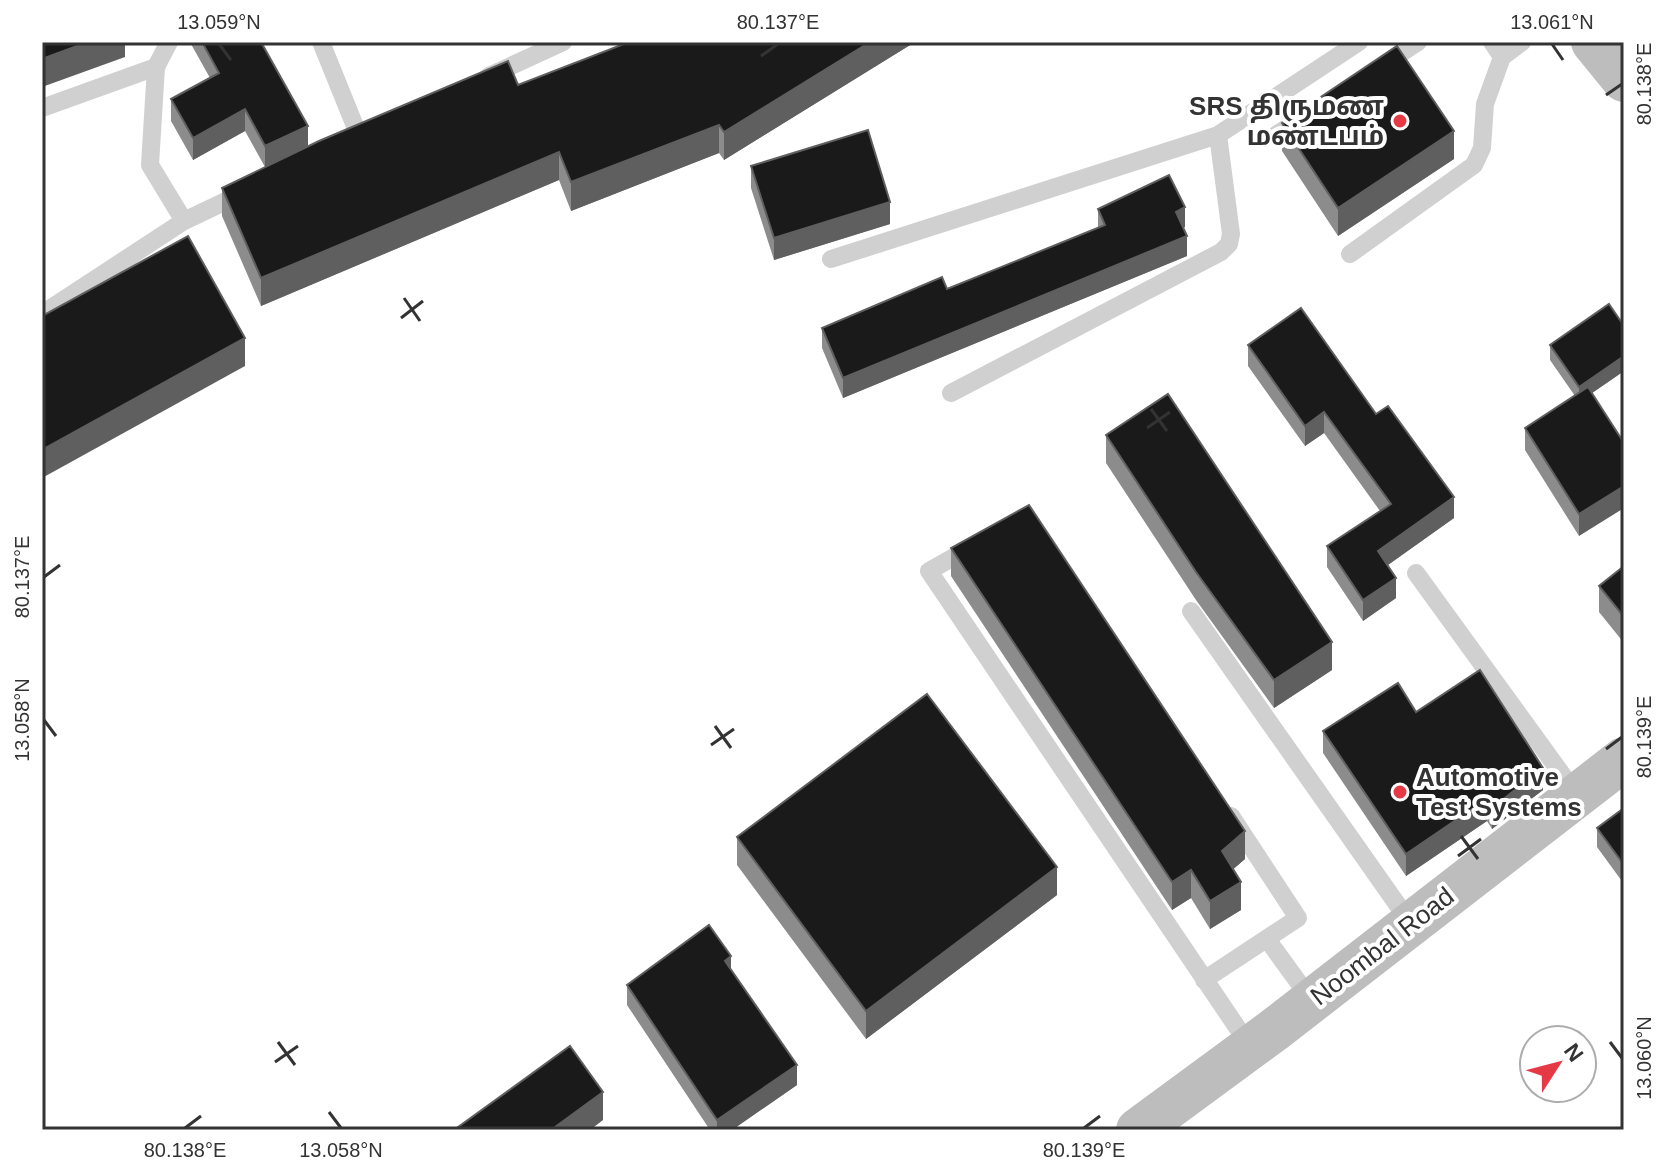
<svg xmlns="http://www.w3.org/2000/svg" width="1666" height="1172" font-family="Arial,'Noto Sans Tamil',sans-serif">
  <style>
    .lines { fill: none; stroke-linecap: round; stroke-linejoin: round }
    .lane { stroke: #d0d0d0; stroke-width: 18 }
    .secondary { stroke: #bdbdbd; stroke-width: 44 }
    .wall { fill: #8c8c8c }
    .shaded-wall { fill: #5f5f5f }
    .building { fill: #1a1a1a; stroke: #5f5f5f; stroke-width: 2 }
    .ticks { fill: none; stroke: #333; stroke-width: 3 }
    .poi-dot { fill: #e63946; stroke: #fff; stroke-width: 3 }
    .labels { text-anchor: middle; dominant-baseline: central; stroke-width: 8; stroke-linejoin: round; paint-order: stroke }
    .poi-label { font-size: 26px; font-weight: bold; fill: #333; stroke: #fff; text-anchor: end }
    .street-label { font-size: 26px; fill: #333; stroke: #fff }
    .neatline { fill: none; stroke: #333; stroke-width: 3 }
    .ticks-label { font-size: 20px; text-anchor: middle; fill: #333 }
  </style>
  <rect width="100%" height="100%" fill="#fff"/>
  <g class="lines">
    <!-- lane -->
    <path class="lane" d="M169,42L156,67L150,165L184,221
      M321,42L359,136L371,130
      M1502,57L1522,42
      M1383,65L1418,42
      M489,76L563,42
      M42,108L156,67
      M1276,135L1302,118
      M1350,254L1474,165L1482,148L1485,104L1502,57L1492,42
      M831,259L1218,135
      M42,314L184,221L245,192
      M951,393L1221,252L1229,244L1231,234L1218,135L1359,42
      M970,548L929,571L1251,1048
      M1416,573L1577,795
      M1191,611L1411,924
      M1267,939L1312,1001
      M1204,980L1298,918L1231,816"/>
    <!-- secondary -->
    <path class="secondary" d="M1593,42L1624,80
      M1138,1130L1274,1030L1624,759"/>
  </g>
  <!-- wall -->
  <path class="wall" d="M191,42H261L308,146L518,85L629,42H915L724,160L719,153L571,211L559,180L261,306L222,216V188L265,167L245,131L193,160L171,121V99L210,78L191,44Z
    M1282,123L1454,159L1338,236L1282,151Z
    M751,166L890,224L774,260L751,188Z
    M1098,209L1185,227L1183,228L1187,256L843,398L822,348V328L947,289L1098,228Z
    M1624,326V371L1592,393L1579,536L1525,450V428L1575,396L1550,360V345Z
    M1248,345L1376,414L1454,518L1388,565L1396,598L1363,621L1327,567V546L1380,511L1324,433L1305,446L1248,366Z
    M1106,435L1332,670L1274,708L1196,600L1106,463Z
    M951,548L1245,859L1233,869L1241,910L1210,929L1191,898L1172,910L951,576Z
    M1624,566V643L1599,612V586Z
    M1416,712L1543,790L1492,829L1487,821L1406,876L1323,753V731Z
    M1624,808V884L1597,847V828Z
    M737,837L1057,895L866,1039L737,865Z
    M627,985L797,1085L732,1130H710L627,1005Z"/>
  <!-- shaded-wall -->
  <path class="shaded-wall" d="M88,42H125V57L42,87V59Z
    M870,42H915L724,160V132Z
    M245,109V131L193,160V138Z
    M719,125V153L571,211V182Z
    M308,126V148L265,168V146Z
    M1454,131V159L1338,236V208Z
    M559,152V180L261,306V278Z
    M890,202V224L774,260V238Z
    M1185,207V227L1176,232V212Z
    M1187,236V256L843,398V378Z
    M245,338V366L42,478V450Z
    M1624,356V371L1579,402V387Z
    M1324,412V433L1305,446V426Z
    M1624,486V508L1579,536V514Z
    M1454,497V518L1378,572V551Z
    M1396,578V598L1363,621V600Z
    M1332,642V670L1274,708V680Z
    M1543,768V790L1492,829V808Z
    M1487,799V821L1406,876V854Z
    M1245,831V859L1222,879V851Z
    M1057,867V895L866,1039V1011Z
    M1191,870V898L1172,910V882Z
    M1241,882V910L1210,929V901Z
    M731,956V976L725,961Z
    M797,1065V1085L732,1130H717V1120Z
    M603,1092V1120L590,1130H551Z"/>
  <!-- building -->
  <path class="building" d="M42,42H88L42,59Z
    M202,42H261L308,126L265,146L245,109L193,138L171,99L219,73Z
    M629,42H870L724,132L719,125L571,182L559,152L261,278L222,188L319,141L508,61L518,85Z
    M1397,46L1454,131L1338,208L1282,123Z
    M868,130L890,202L774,238L751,166Z
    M1169,175L1185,207L1176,212L1187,236L843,378L822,328L942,277L947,289L1105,225L1098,209Z
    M188,236L245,338L42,450V316Z
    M1609,304L1624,326V356L1579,387L1550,345Z
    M1301,308L1376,414L1388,406L1454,497L1378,551L1396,578L1363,600L1327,546L1391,504L1324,412L1305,426L1248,345Z
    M1588,387L1624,443V486L1579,514L1525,428Z
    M1168,394L1332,642L1274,680L1196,572L1106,435Z
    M1029,505L1245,831L1222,851L1241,882L1210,901L1191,870L1172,882L951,548Z
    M1624,566V617L1599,586Z
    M1480,670L1543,768L1492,808L1487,799L1406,854L1323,731L1398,683L1416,712Z
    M927,694L1057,867L866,1011L737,837Z
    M1624,808V865L1597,828Z
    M709,925L731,956L725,961L797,1065L717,1120L627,985Z
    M570,1046L603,1092L551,1130H454Z"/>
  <!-- ticks -->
  <path class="ticks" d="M219,44L231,60M1552,44L1563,60M761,56L778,44M1606,95L1622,84M404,298L420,321M401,318L423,301M1151,409L1167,431M1147,428L1170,412M44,577L60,565M44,720L56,736M715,726L731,748M711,745L734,729M1606,749L1622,737M1461,836L1478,859M1458,856L1481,839M278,1042L295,1065M1610,1042L1622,1058M275,1062L298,1046M329,1112L341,1128M185,1128L201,1116M1084,1128L1100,1116"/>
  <!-- markers -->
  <g class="poi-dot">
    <circle cx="1400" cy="121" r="8"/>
    <circle cx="1400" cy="792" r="8"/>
  </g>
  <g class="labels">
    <!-- poi labels -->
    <g class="poi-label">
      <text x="1384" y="106">SRS திருமண<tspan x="1384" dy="30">மண்டபம்</tspan></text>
      <text x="1416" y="777" text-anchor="start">Automotive<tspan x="1416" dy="30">Test Systems</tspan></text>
    </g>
    <!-- street labels -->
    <g class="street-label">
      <text transform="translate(1382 946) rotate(-38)">Noombal Road</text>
    </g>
  </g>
  <!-- border -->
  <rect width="1666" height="1172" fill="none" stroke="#ffffff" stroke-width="88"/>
  <!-- north arrow -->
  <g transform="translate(1558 1064) rotate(54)"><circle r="38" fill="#ffffff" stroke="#adadad" stroke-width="2"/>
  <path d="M0-6L14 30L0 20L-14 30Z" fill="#e63946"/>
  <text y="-12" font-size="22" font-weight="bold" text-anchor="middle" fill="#333333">N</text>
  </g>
  <rect x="44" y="44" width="1578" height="1084" class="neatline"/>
  <g class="ticks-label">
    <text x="219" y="29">13.059°N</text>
    <text x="778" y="29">80.137°E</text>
    <text x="1552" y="29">13.061°N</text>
    <text transform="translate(1644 84) rotate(-90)" y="7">80.138°E</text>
    <text transform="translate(22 577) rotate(-90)" y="7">80.137°E</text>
    <text transform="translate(22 720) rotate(-90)" y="7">13.058°N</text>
    <text transform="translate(1644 737) rotate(-90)" y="7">80.139°E</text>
    <text transform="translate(1644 1058) rotate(-90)" y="7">13.060°N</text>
    <text x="185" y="1157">80.138°E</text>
    <text x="341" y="1157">13.058°N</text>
    <text x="1084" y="1157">80.139°E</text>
  </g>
</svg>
